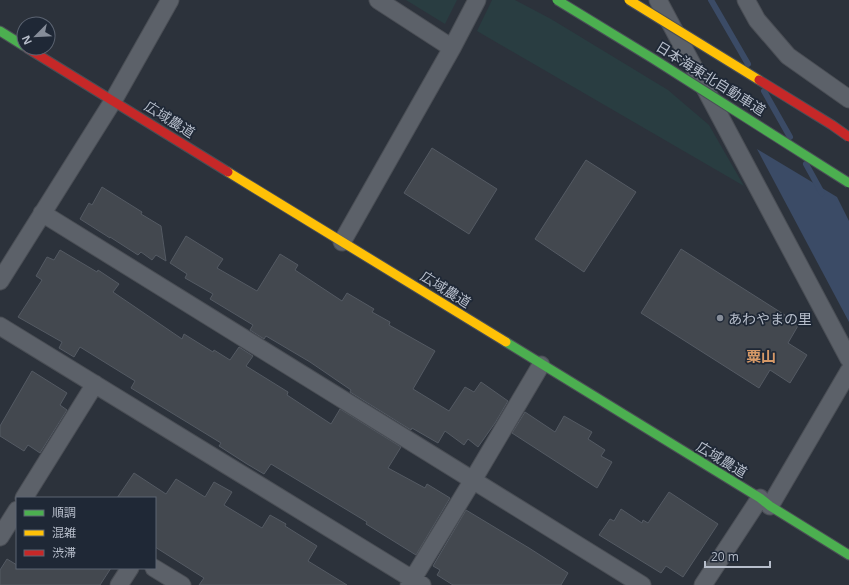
<svg xmlns="http://www.w3.org/2000/svg" width="849" height="585" font-family="'Open Sans','Noto Sans JP',sans-serif">
  <style>
    .green { fill: #293d41 }
    .water { fill: #3b4b66 }
    .lines { fill: none; stroke-linecap: round; stroke-linejoin: round }
    .stream { stroke: #3b4b66; stroke-width: 6 }
    .building { fill: #43484f; stroke: #545a63 }
    .street-casing { stroke: #4a4e55; stroke-width: 19 }
    .fast-casing { stroke: #4a4e55; stroke-width: 11 }
    .slow-casing { stroke: #4a4e55; stroke-width: 11 }
    .jam-casing { stroke: #4a4e55; stroke-width: 11 }
    .street { stroke: #5c6169; stroke-width: 17 }
    .fast { stroke: #4caf50; stroke-width: 9 }
    .slow { stroke: #ffc107; stroke-width: 9 }
    .jam { stroke: #c62828; stroke-width: 9 }
    .fast-bridge-casing { stroke: #494e57; stroke-width: 11; stroke-linecap: butt }
    .slow-bridge-casing { stroke: #494e57; stroke-width: 11; stroke-linecap: butt }
    .jam-bridge-casing { stroke: #494e57; stroke-width: 11; stroke-linecap: butt }
    .fast-bridge { stroke: #4caf50; stroke-width: 9 }
    .slow-bridge { stroke: #ffc107; stroke-width: 9 }
    .jam-bridge { stroke: #c62828; stroke-width: 9 }
    .poi-dot { fill: #868d99; stroke: #1f2836; stroke-width: 1.5 }
    .labels { text-anchor: middle; dominant-baseline: central; stroke-width: 3.5; stroke-linejoin: round; paint-order: stroke }
    .street-label { font-size: 14px; fill: #b7becb; stroke: #1f2836 }
    .poi-label { font-size: 14px; fill: #b7becb; stroke: #1f2836; text-anchor: start }
    .neighbourhood-label { font-size: 15px; font-weight: bold; fill: #d69967; stroke: #1f2836 }
  </style>
  <rect width="100%" height="100%" fill="#2c323b"/>
  <!-- green -->
  <path class="green" d="M406,0H457L445,24Z
    M492,0H515L551,19L668,90L709,125L744,186L477,31Z"/>
  <!-- water -->
  <path class="water" d="M757,149L837,197L849,221V322Z"/>
  <g class="lines">
    <!-- stream -->
    <path class="stream" d="M711,0L748,64
      M764,91L790,137
      M806,164L822,193"/>
  </g>
  <!-- building -->
  <path class="building" d="M432,148L497,189L469,234L404,193Z
    M586,160L636,192L584,272L535,239Z
    M102,187L142,212L141,214L161,226L166,261L156,255L152,260L141,252L138,255L110,237V238L80,219L89,203L92,205Z
    M186,236L223,259L217,268L257,291L280,254L298,265L295,270L342,301L347,293L374,309L372,312L390,322L389,325L435,351L413,389L449,411L465,387L474,392L481,382L508,401L495,423L478,447L468,439L464,445L445,431L438,443L412,428L411,430L350,392L351,390L310,362L266,336L264,339L250,330L253,325L210,299L213,294L185,278L187,274L170,263Z
    M681,249L799,324L788,343L807,355L790,383L770,370L759,388L641,313Z
    M60,250L97,272L98,270L119,284L113,292L182,339L184,334L213,352L214,350L230,360L239,347L253,356L246,366L288,392L287,395L331,424L340,409L401,447L388,468L425,488L427,484L450,498L416,555L366,524L367,522L271,464L264,474L247,464L219,446L221,443L131,388L135,381L80,347L74,357L59,348L62,342L18,317L42,280L36,276L47,257L54,260Z
    M32,371L67,393L60,405L67,410L40,453L28,445L24,451L0,436V426Z
    M525,412L555,432L564,416L592,432L588,439L605,450L601,456L612,462L597,488L512,433Z
    M134,473L166,494L176,479L205,497L214,482L232,492L224,505L262,528L270,515L286,524L285,526L317,546L308,561L347,585H199L204,578L155,547V498H117Z
    M669,492L718,524L683,577L666,566L661,573L599,535L610,519L614,521L621,509L642,523L643,520L648,523Z
    M466,510L529,548L568,573L561,585H453L437,575L440,570L433,566Z
    M7,559L17,565V568H111L100,585H0V570Z"/>
  <g class="lines">
    <!-- street casing -->
    <g class="street-casing">
      <path id="street" d="M378,0L452,48
        M658,0L849,359
        M746,0L757,20L788,56L849,99
        M42,213L642,585
        M342,242L452,48L477,0
        M0,281L113,101L170,0
        M0,326L422,585
        M24,498L95,384
        M770,506L849,371
        M0,537L17,510
        M154,568L182,585
        M119,585L130,568
        M409,585L473,480L541,365
        M703,585L760,498"/>
    </g>
    <!-- fast casing -->
    <g class="fast-casing">
      <path id="fast" d="M0,31L24,46
        M506,342L760,498L770,506L849,555"/>
    </g>
    <!-- slow casing -->
    <g class="slow-casing">
      <path id="slow" d="M228,172L506,342"/>
    </g>
    <!-- jam casing -->
    <g class="jam-casing">
      <path id="jam" d="M27,48L228,172"/>
    </g>
    <!-- street -->
    <use href="#street" class="street"/>
    <!-- fast -->
    <use href="#fast" class="fast"/>
    <!-- slow -->
    <use href="#slow" class="slow"/>
    <!-- jam -->
    <use href="#jam" class="jam"/>
    <!-- fast-bridge casing -->
    <g class="fast-bridge-casing">
      <path id="fast-bridge" d="M557,0L652,58L849,183"/>
    </g>
    <!-- slow-bridge casing -->
    <g class="slow-bridge-casing">
      <path id="slow-bridge" d="M629,0L759,80"/>
    </g>
    <!-- jam-bridge casing -->
    <g class="jam-bridge-casing">
      <path id="jam-bridge" d="M759,80L832,125L849,137"/>
    </g>
    <!-- fast-bridge -->
    <use href="#fast-bridge" class="fast-bridge"/>
    <!-- slow-bridge -->
    <use href="#slow-bridge" class="slow-bridge"/>
    <!-- jam-bridge -->
    <use href="#jam-bridge" class="jam-bridge"/>
  </g>
  <!-- markers -->
  <circle class="poi-dot" cx="720" cy="318" r="4"/>
  <g class="labels">
    <!-- street labels -->
    <g class="street-label">
      <text transform="translate(711 78) rotate(32)">日本海東北自動車道</text>
      <text transform="translate(170 119) rotate(32)">広域農道</text>
      <text transform="translate(446 289) rotate(32)">広域農道</text>
      <text transform="translate(722 459) rotate(31)">広域農道</text>
    </g>
    <!-- poi labels -->
    <g class="poi-label">
      <text x="728" y="318">あわやまの里</text>
    </g>
    <!-- neighbourhood labels -->
    <g class="neighbourhood-label">
      <text x="761" y="356">粟山</text>
    </g>
  </g>
  <!-- legend -->
  <rect x="16" y="497" width="140" height="72" fill="#1f2836" stroke="#5c6472"/>
  <rect x="24" y="510" width="20" height="6" fill="#4caf50" stroke="#5c6472"/>
  <text x="52" y="517" font-size="12" fill="#b7becb">順調</text>
  <rect x="24" y="530" width="20" height="6" fill="#ffc107" stroke="#5c6472"/>
  <text x="52" y="537" font-size="12" fill="#b7becb">混雑</text>
  <rect x="24" y="550" width="20" height="6" fill="#c62828" stroke="#5c6472"/>
  <text x="52" y="557" font-size="12" fill="#b7becb">渋滞</text>
  <!-- north arrow -->
  <g transform="translate(36 36) rotate(246)"><circle r="19" fill="#1f2836" stroke="#5c6472"/>
  <path d="M0-3L7 15L0 10L-7 15Z" fill="#868d99"/>
  <text y="-6" font-size="11" font-weight="bold" text-anchor="middle" fill="#b7becb">N</text>
  </g>
  <!-- scale -->
  <path d="M705 561v6h65v-6" fill="none" stroke="#b7becb" stroke-width="2"/>
  <text x="711" y="561" font-size="12" fill="#b7becb" stroke="#1f2836" stroke-width="3" paint-order="stroke">20 m</text>
</svg>
